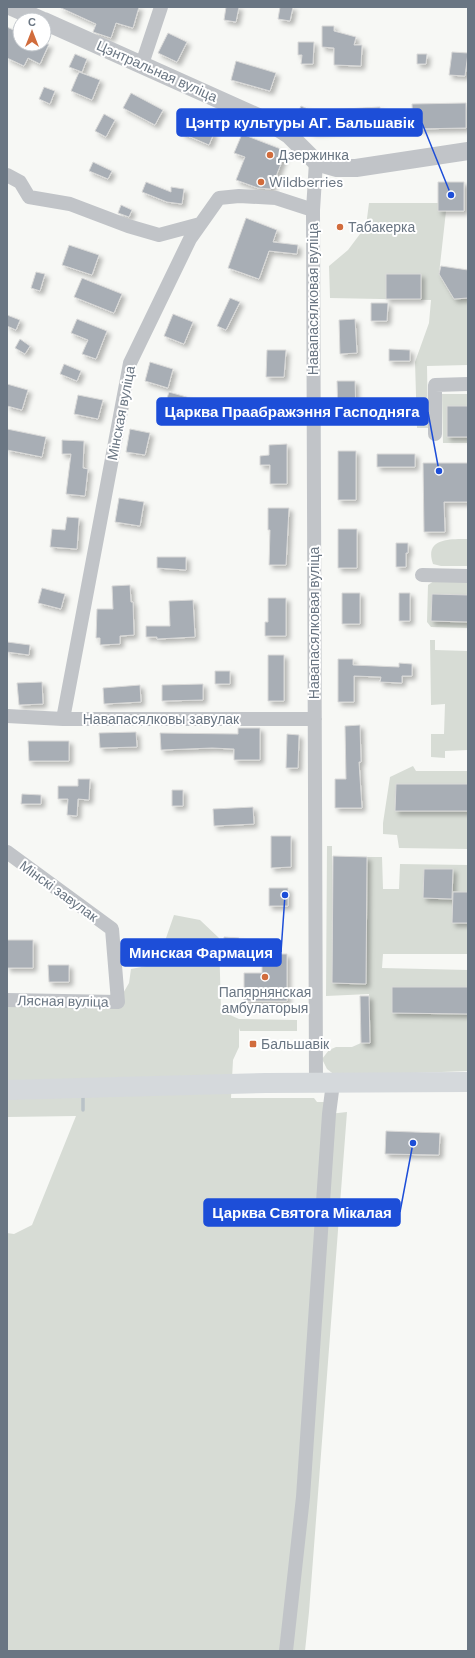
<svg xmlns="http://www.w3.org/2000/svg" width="475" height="1658" font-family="'DM Sans',sans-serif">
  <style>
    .green { fill: #d7dcd5 }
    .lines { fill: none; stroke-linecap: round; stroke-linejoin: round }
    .stream { stroke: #b9c2c7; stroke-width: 3.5 }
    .building { fill: #a8aeb5; stroke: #d9d9d8; filter: url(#shadow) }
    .minor { stroke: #c1c4c8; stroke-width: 14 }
    .tertiary { stroke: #c1c4c8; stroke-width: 18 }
    .secondary { stroke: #d5d9dc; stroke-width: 20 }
    .poi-dot { fill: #d16c3c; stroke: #fff; stroke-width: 1.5 }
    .labels { text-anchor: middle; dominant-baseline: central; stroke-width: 4; stroke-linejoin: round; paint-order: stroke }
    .street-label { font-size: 14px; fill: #6a7683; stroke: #fff }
    .poi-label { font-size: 14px; fill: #6a7683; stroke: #fff; text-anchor: start }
    .leader { fill: none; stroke: #1d4ed8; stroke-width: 1.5 }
    .callout-dot { fill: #1d4ed8; stroke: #fff; stroke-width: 1.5 }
    .callout { fill: #1d4ed8; stroke: #1d4ed8; stroke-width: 1.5 }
    .callout-label { font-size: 15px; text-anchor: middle; font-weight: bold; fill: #fff }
  </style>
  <defs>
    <filter id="shadow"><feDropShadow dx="3.5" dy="3.5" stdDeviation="2" flood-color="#0004"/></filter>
  </defs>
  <rect width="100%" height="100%" fill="#f7f8f5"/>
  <!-- green -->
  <path class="green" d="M369,203H438V211H446L439,274L468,298V365L427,366L428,428H417L415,362L429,323L431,300L330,298L329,266L348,250L366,226Z
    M442,394H468V443H443Z
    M468,539V566H441L433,564C424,538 450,539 468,539Z
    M434,581H468V628L431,627L427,622L428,585Z
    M430,640H435V650L468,651V750L445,751V758L431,757V734H444L445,704L431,705Z
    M413,766L416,771H468V849L399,848L397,835L383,834V823L390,777Z
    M327,846H332V983H366L367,857H382L383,889H399L400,864L468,865V954H383L382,968L468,970V987H392V1013L468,1014V1071L336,1076L327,1069L322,1059L329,1050L336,1047H352L361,1043H370L369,994L326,996Z
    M174,915L200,920L219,938L221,1011L239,1019L297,1020V1031H240L239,1028V1047L233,1060L231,1098H314L317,1102H331L329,1114L347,1112L309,1612L305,1651H7V1233L14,1234L32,1225L76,1116L7,1117V1000L118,1002L129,983L131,969L157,964Z"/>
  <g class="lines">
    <!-- stream -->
    <path class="stream" d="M83,1110V1094"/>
  </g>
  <!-- building -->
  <path class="building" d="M59,7H139L133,28L116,23L111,38L93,32L96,24Z
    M226,7H239L236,22L224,20Z
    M280,7H293L290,21L278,19Z
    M322,26H334V31L356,37L354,45H362L361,66L334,65V48L322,47Z
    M7,27L20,33V44H49L40,64L28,58L24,66L7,58Z
    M168,33L187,42L177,62L158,53Z
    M298,42H314L313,64H301L302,55H298Z
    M452,52L468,53L465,76L449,75Z
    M75,54L87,59L82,72L69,67Z
    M417,54H427L426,64H417Z
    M236,61L276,73L270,91L231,80Z
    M79,72L100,80L92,100L71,91Z
    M44,87L55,91L50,104L39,99Z
    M131,93L163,110L155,125L123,108Z
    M466,103V128L413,129L412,104Z
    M301,106L326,117V110L380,107L381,128L313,132L293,123Z
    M104,114L115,120L106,137L95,131Z
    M186,121L214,133L209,145L181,133Z
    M242,134L286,151L271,189L258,188L236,180L245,157L234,153Z
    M93,162L112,171L108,179L89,171Z
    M146,182L171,192V187L184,189L182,204L167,202L142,192Z
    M438,182H464V211H438Z
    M121,205L132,210L129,217L118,213Z
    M246,218L277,230L273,242L298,245L297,254L269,251L259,279L228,268Z
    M69,245L99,255L92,275L62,265Z
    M441,266L468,270V298L454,299L439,274Z
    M36,272L45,274L40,291L31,288Z
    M386,274H421V299H386Z
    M82,278L122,294L114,313L74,297Z
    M230,298L240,302L226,330L217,326Z
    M371,303H388L387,321H371Z
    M173,314L193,322L184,344L164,336Z
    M7,315L20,320L16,330L7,326Z
    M77,319L107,331L96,359L82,354L88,340L71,333Z
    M355,319L357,353L340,354L339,320Z
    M20,339L30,346L25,354L15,348Z
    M389,349L410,350V361H389Z
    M267,350H286L284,377H266Z
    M150,362L173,369L168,388L145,381Z
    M64,364L81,371L77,381L60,374Z
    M337,381H355L356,415H338Z
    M7,384L28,390L22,410L7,406Z
    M169,392L190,398L184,417L163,411Z
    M78,395L103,400L98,419L74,414Z
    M447,406H468V437H447Z
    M7,429L46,437L42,457L7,450Z
    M130,429L150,433L145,455L126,452Z
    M62,440L84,441L83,468L88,469L85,496L66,494L71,454H62Z
    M287,444V484H270V465H260V456L269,455V445Z
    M338,451H356V500H338Z
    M377,454H415V467H377Z
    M423,463H468V502H444L445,532H424Z
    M119,498L144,502L140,526L115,522Z
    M268,508H289L286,565H269L270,530H268Z
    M67,517L79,518L77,549L50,547L52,529L65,530Z
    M338,529H357V568H338Z
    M396,543H408V553H406V567H396Z
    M157,557H186V570L157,568Z
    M130,585L131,602H133L134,635L120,636V644L100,645V638H96L97,609H113L112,586Z
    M42,588L65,594L61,609L38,603Z
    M342,593H360V624H342Z
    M399,593H410V621H399Z
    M432,594L468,595V622L431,621Z
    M268,598H286V636H265V622H268Z
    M193,600L195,637L157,639V637H146V626H170L169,601Z
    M7,642L30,645L29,655L7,652Z
    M268,655H284V701H268Z
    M338,659H353V665L399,667V663L412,664V676H402V683L380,682L381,677L354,676V702H338Z
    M215,671H230V684H215Z
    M42,682L43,704L19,705L17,683Z
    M203,684V700L162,701V685Z
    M140,685L141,702L104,704L103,688Z
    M360,725L361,762H359L362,808H335V779H346L345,726Z
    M238,728H260V760H234V749L212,748L161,750L160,733L238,734Z
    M136,732L137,747L100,748L99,733Z
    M287,734L299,735L298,768H286Z
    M28,741H69V761H29Z
    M78,779H90L89,800L78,799L77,816L67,815L68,799H58V786H78Z
    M396,784H468V811H395Z
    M172,790H183V806H172Z
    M22,794L41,795V804H21Z
    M253,807L254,824L214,826L213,809Z
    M271,836H291V867L271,868Z
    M333,856L367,857L366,984L332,983Z
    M424,869H453L452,899L423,898Z
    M269,888H288V906H269Z
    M453,892H468V923H452Z
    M224,937L239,938L238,959H223Z
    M7,940H33V968H7Z
    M262,954H287V1001H244V973H262Z
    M48,965H69V982H49Z
    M392,987H468V1014L392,1013Z
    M360,996H369L370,1043H361Z
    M386,1131L440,1133L439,1155L385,1154Z"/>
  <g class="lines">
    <!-- minor -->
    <path class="minor" d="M142,64L161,7
      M316,162L313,210L316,1084
      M7,175L20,182L29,197L70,204L128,226L159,235L200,224
      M435,434V385L468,384
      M422,575L468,576
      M7,716L63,719H315
      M63,719L130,363L190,239L219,198L239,196L276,198L313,210
      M7,852L112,929L118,1002L7,1000
      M286,1651L303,1497L329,1114L333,1083"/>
    <!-- tertiary -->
    <path class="tertiary" d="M12,7L41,20
      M44,21L267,121L289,135L316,162L337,168H356L468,151"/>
    <!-- secondary -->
    <path class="secondary" d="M7,1090L266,1083L468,1082"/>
  </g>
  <!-- markers -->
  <g class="poi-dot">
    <circle cx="270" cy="155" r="4"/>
    <circle cx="261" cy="182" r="4"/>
    <circle cx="340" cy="227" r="4"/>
    <circle cx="265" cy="977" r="4"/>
    <rect x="249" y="1040" width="8" height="8" rx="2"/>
  </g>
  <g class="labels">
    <!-- street labels -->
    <g class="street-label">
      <text transform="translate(157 71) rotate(24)">Цэнтральная вуліца</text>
      <text transform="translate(313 299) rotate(-90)">Навапасялковая вуліца</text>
      <text transform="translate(121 413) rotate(-79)">Мінская вуліца</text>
      <text transform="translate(314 623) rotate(-90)">Навапасялковая вуліца</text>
      <text x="161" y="719">Навапасялковы завулак</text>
      <text transform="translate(59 891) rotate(36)">Мінскі завулак</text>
      <text transform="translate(63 1001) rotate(1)">Лясная вуліца</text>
    </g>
    <!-- poi labels -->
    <g class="poi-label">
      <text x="278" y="155">Дзержинка</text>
      <text x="269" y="182">Wildberries</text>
      <text x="348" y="227">Табакерка</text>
      <text x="265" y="992" text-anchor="middle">Папярнянская<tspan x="265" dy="16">амбулаторыя</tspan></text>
      <text x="261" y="1044">Бальшавік</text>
    </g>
  </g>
  <!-- callouts -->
  <path class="leader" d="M451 195L422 123M439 471L428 412M285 895L281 952M413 1143L400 1212"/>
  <g class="callout-dot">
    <circle cx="451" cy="195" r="4"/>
    <circle cx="439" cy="471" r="4"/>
    <circle cx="285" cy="895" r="4"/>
    <circle cx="413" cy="1143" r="4"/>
  </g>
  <g class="callout">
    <rect x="177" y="109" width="245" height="27" rx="4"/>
    <rect x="157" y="398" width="271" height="27" rx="4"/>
    <rect x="121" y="939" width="160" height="27" rx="4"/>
    <rect x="204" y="1199" width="196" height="27" rx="4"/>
  </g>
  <g class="callout-label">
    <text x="300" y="128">Цэнтр культуры АГ. Бальшавік</text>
    <text x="292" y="417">Царква Праабражэння Гасподняга</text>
    <text x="201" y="958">Минская Фармация</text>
    <text x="302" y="1218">Царква Святога Мікалая</text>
  </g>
  <!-- border -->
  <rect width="475" height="1658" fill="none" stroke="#6a7683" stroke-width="16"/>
  <!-- north arrow -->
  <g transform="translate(32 32)"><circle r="19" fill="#ffffff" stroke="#c3c8cd"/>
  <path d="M0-3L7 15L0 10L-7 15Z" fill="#d16c3c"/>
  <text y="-6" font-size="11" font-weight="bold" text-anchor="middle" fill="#6a7683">С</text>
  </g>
</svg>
